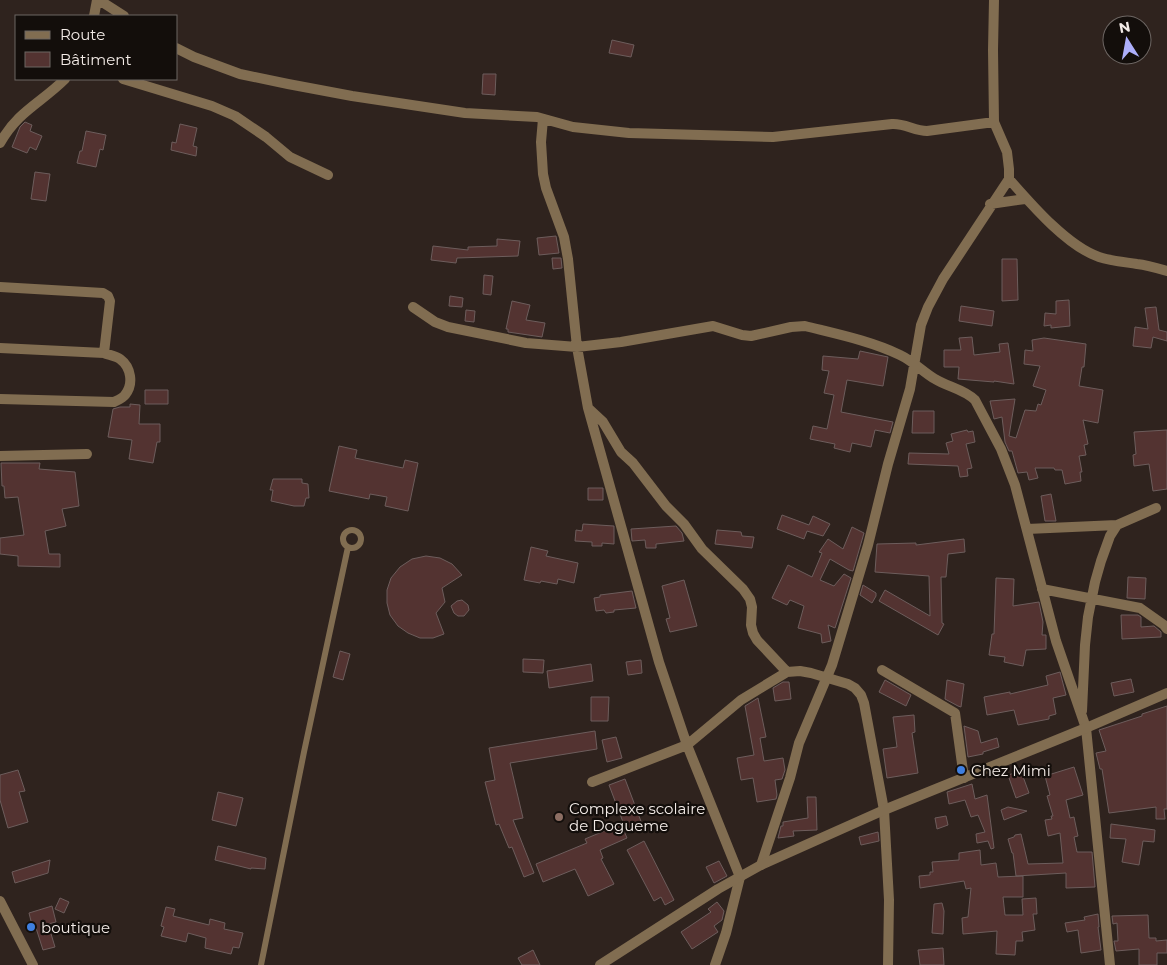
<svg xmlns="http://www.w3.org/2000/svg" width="1167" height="965" font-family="Montserrat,sans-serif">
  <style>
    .building { fill: #533331; stroke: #6d5d5c }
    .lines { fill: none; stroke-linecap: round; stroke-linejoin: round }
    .service { stroke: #816d51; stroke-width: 6 }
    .minor { stroke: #816d51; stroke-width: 10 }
    .tertiary { stroke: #816d51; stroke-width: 10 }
    .shop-dot { fill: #3f7fe0; stroke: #130e0b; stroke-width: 2 }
    .education-dot { fill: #8d6e63; stroke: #130e0b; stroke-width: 2 }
    .labels { text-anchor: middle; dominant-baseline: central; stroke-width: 4.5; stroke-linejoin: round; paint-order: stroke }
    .poi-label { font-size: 15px; fill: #f3ebe7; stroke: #130e0b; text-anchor: start }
  </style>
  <rect width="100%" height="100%" fill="#2f231e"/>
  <!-- building -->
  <path class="building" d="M612,40L634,45L631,57L609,53Z
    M483,74H496L495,95L482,94Z
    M25,122L32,125L30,131L42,136L36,150L30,147L27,153L12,147L20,127Z
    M180,124L197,128L193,146L197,147L196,156L171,150L172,142L176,143Z
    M86,131L106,135L103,150L100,149L96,167L77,163L80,151H82Z
    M35,172L50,174L46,201L31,199Z
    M556,236L559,253L539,255L537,238Z
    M497,239L520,241L518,256L457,258L456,263L431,260L433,246L468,250V247L497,246Z
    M552,258H561L562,268L553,269Z
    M1002,259H1017L1018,300L1002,301Z
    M484,275L493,276L491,295L483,294Z
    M450,296L463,298L462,307L449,306Z
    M1069,300L1070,326L1051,328V325L1044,326L1045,313L1056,314V301Z
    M512,301L530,305L526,320L545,323L542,337L508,332V329H506Z
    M961,306L994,311L992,326L959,321Z
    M1156,307L1159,330L1167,332V341L1153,337L1151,348L1133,346L1135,327L1148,329L1145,308Z
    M466,310L475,311L474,322L465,321Z
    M972,337L974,355L1000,352L999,344L1008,343L1014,384L994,381V382L958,379L959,367H944V350H961L959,338Z
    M1044,338L1086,344L1084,367H1082L1079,386L1103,390L1098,423L1083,420L1088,444L1084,445L1086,455L1079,456L1082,472H1080L1081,481L1065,484L1062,470H1055L1054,468H1035L1038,478L1029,480L1027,472L1018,473L1012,451H1009L1005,442L1002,417L994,419L990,401L1015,399L1009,436L1016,438L1025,410L1036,411L1038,404L1041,405L1046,390L1033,386L1040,366L1024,364L1025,350L1033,351L1032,340Z
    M860,351L888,357L883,386L847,380L841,412L893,422L890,433L875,430L871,447L852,443L850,452L834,448L835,444L810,439L813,426L827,429L834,395L824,393L829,371L822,370L823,356L858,359Z
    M145,390H168V404H145Z
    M130,404L140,405L139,424H160V442H157L153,463L129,459L132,440L108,437L113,409L120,407H130Z
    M913,411H934V433H912Z
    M967,430L968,432L973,431L975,442L966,444L972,468L967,469L968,476L960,477L958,466L908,464L909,453L949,454L946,443L953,441L951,434Z
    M1167,430V489L1153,491L1149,464L1134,466L1133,455L1136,454L1134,432Z
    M339,446L357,450L355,458L403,468L405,460L418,463L408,511L385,506L387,497L370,494L369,499L329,491Z
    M1,463H40L39,469L75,472L79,506L62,509L66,526L45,531L49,554H60V567L18,566V556L0,554V538L24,535L18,497L5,498L4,486H2Z
    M273,479H302V483L308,484L309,498H306L304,506H294L271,501L273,490H270Z
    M588,488H603V500H588Z
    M1051,494L1056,521H1045L1041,496Z
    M782,515L809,525L813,516L830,524L823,536L807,531L804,539L777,529Z
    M583,524L614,526V544L602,543V546H592V542L575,541L576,530L582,531Z
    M676,526L682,533L684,541L656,544V548H646L645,540L632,541L631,529Z
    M852,527L864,533L853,571L849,570L830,559L820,580L834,586L844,574L851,578L835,628L828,625L831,641L822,643L821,634L798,628L804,606L790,600L787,605L772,598L788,565L812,577L822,553L819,552L828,539L843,549Z
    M717,530L741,532L742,536L754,537L752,548L715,544Z
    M964,539L965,552L948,554L946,577H941L942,623L944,624L938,635L879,601L885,590L930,616L929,576L875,572L877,544L916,543V545Z
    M531,547L548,551L546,556L578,563L574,583L558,579L557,584L541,581L540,583L524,580Z
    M426,556L440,558L452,564L462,575L442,588L445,602L436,613L444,634L433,638H420L408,633L398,626L390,615L387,603V590L391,578L400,567L412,559Z
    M1128,577L1146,578L1145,599L1127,598Z
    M996,578L1014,579L1013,606L1039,602L1043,622L1042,635H1046V649L1026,650L1023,666L1004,662L1005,657L989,655L992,634H994Z
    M684,580L697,626L670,632L666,619L670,618L662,586Z
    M863,585L876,593V596L872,603L860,595Z
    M632,591L636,608L614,610V612L606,613L604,610L596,611L594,598L600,597V595Z
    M462,600L468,605L469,610L464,616H458L454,613L451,606L457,601Z
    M1121,615H1138L1141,617V627L1154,626L1161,632V637L1122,639Z
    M340,651L350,654L343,680L333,677Z
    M523,659L544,660L543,673L523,672Z
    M641,660L642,673L628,675L626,662Z
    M591,664L593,681L549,688L547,671Z
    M1060,672L1066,695L1053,698L1056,714L1049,716V719L1018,725L1014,710L987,715L984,697L1010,692V694L1048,685L1046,676Z
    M1131,679L1134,692L1114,696L1111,683Z
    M885,680L911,695L906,706L879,692Z
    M947,680L964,684L961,707L958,706L945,699Z
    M783,682H789L791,699L775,701L773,688Z
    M591,697H609L608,721H591Z
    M758,698L766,737L760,738L764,761L783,758L785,770L782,779L775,780L777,795L776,799L757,802L753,778L741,780L737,758L754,755L745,706Z
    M1167,706V809H1164L1165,819H1156V807L1109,813L1102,769H1100L1096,753L1106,751L1099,730L1142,716V714Z
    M914,715L915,732L912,733L918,773L887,778L883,749L897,747L893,717Z
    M964,726L978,731L981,743L997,738L999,747L983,752V754L968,757Z
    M595,731L597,749L510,763L523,818L513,820L534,873L524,877L512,847L509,848L499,824L496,825L485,782L495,780L489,748Z
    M616,737L622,758L607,762L602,740Z
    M1074,767L1083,795L1066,800L1070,818L1074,817L1075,822L1078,836L1074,837L1077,852H1092L1095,887L1066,888V873L1016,876L1013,853H1012L1008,839L1014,837L1015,835L1021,834L1028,864L1063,863L1060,833L1048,836L1045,820L1052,819L1051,816H1053L1047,796L1050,795L1045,776Z
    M18,770L25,791L19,792L28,822L8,828L0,800V775Z
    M1021,771L1029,793L1016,798L1008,775Z
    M625,779L642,824L626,830L609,785Z
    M972,784L975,799L987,795L994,848L991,849L988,841L977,843L976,834L985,832L978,815L971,817L965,800L949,804L947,792Z
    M218,792L243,798L236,826L212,820Z
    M807,797H816L817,830L793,831L794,836L778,838L781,826H783V822L808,818Z
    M1008,807L1027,811L1004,820L1001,810Z
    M946,816L948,825L937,829L935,818Z
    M621,824L627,838L600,850L603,858L601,859L614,884L588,896L575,869L543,882L536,864L587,843L585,839Z
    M1111,824L1155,830L1154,842L1143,841L1139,865L1122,862L1126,839L1110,838Z
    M878,832L879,841L861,845L859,837Z
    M644,841L674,900L665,905L661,897L654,901L627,850Z
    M218,846L266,858L265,869L251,868V869L215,860Z
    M980,850L981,865L996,863L998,877L1023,876V897H1003L1005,915H1023L1022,899L1036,898L1037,914H1033L1035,930L1022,932L1023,941H1016L1015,955L996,954L997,931L963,934L962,918L968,917L971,888L966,889L964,881L920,888L919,876L930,875V872H933L932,862L959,860V853Z
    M50,860L48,873L15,883L12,872Z
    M719,861L727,876L714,883L706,867Z
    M60,898L69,902L64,913L55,909Z
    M717,902L724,911L722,920L714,926L718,932L692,949L681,932L711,912L708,909Z
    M942,903L944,911L943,934L932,933L934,904Z
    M52,906L56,922L48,924L55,947L43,950L36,928L33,929L29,913Z
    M166,907L175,909L173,916L209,925L210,919L225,923L224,929L243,933L239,948L233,947L231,954L205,948L206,938L188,933L186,942L161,936L164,927L161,926Z
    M1098,914L1099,927H1098L1101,950L1081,953L1078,930L1067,932L1065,923L1085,920L1084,917Z
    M1148,915L1149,938H1156V941L1167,940V953H1157V965H1139V949L1116,951L1114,941H1118L1117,923L1113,924L1112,916Z
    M943,948L944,965H920L918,950Z
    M533,950L540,965H522L518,958Z"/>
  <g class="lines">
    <!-- service -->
    <path class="service" d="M343 539a9 9 0 1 1 18 0a9 9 0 1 1-18 0Z
      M261,965L304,752L348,547"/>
    <!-- minor -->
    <path class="minor" d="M99,0L124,16
      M94,16L97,0
      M176,48L194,57L240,74L288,84L352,96L465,113L537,117L573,127L629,133L773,137L892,124C904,123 915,131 927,131L994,122
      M123,79L212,106L235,116L266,137L290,157L328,175
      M543,119L541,142L543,174L546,188L564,237L568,259L577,347L588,408L659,662L687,745L740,877L726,933L715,965
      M0,143C18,111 41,103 65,79
      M1009,179C1031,204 1067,246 1099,257C1111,261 1124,262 1137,264C1147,265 1157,268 1167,271
      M990,204L1025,199
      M0,287L103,293L108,296L110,301L104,353
      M413,307L435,322L448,327L526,343L577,347L621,342L713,326L742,335L751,336L791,327L805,326C837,334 871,341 900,355C913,361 923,372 935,379C948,387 964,389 975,400L1001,449L1015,485L1056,641L1086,728L1110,965
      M0,348L104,353C109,355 116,356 120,359C131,367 134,384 125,395C123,398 118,400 114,402L0,399
      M589,409L603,422L621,452L633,463L666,506L684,524L702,549L743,589L750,599L752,607L751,625L753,633L757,640L787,672
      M0,456L87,454
      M1027,529L1117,525
      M1042,589L1140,608L1164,625L1167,629
      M882,670L955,713L964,778
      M1082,711L1085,645L1088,617L1095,582L1101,561L1110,536L1117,525L1156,508
      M592,782L687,745L741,700L787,672L800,671L811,673L848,684L855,688L861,695L864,703L884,810L889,900L888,965
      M761,865L790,778L799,743L832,665L868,545L888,464L910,389L921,325L928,307L943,279L1009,179V169L1007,152L994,122L993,50L994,0
      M0,901L33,965"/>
    <!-- tertiary -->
    <path class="tertiary" d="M600,965L718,889L761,865L884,810L1086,728L1167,693"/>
  </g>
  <!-- markers -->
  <g class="shop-dot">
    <circle cx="961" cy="770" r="5"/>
    <circle cx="31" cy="927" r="5"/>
  </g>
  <circle class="education-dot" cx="559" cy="817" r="5"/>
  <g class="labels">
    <!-- poi labels -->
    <g class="poi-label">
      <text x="971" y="770">Chez Mimi</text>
      <text x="569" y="808">Complexe scolaire<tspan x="569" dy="17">de Dogueme</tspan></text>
      <text x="41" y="927">boutique</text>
    </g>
  </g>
  <!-- legend -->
  <rect x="15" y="15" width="162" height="65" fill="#130e0b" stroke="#6d6663"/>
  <rect x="25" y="31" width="25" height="8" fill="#816d51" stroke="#6d6663"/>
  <text x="60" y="40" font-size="15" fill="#f3ebe7">Route</text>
  <rect x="25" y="52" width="25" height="15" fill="#533331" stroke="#6d6663"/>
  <text x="60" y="65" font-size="15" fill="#f3ebe7">Bâtiment</text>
  <!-- north arrow -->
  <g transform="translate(1127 40) rotate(349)"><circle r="24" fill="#130e0b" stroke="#6d6663"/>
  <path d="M0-4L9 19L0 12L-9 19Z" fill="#adaffb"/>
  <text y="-8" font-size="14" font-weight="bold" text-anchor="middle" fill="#f3ebe7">N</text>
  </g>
</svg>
